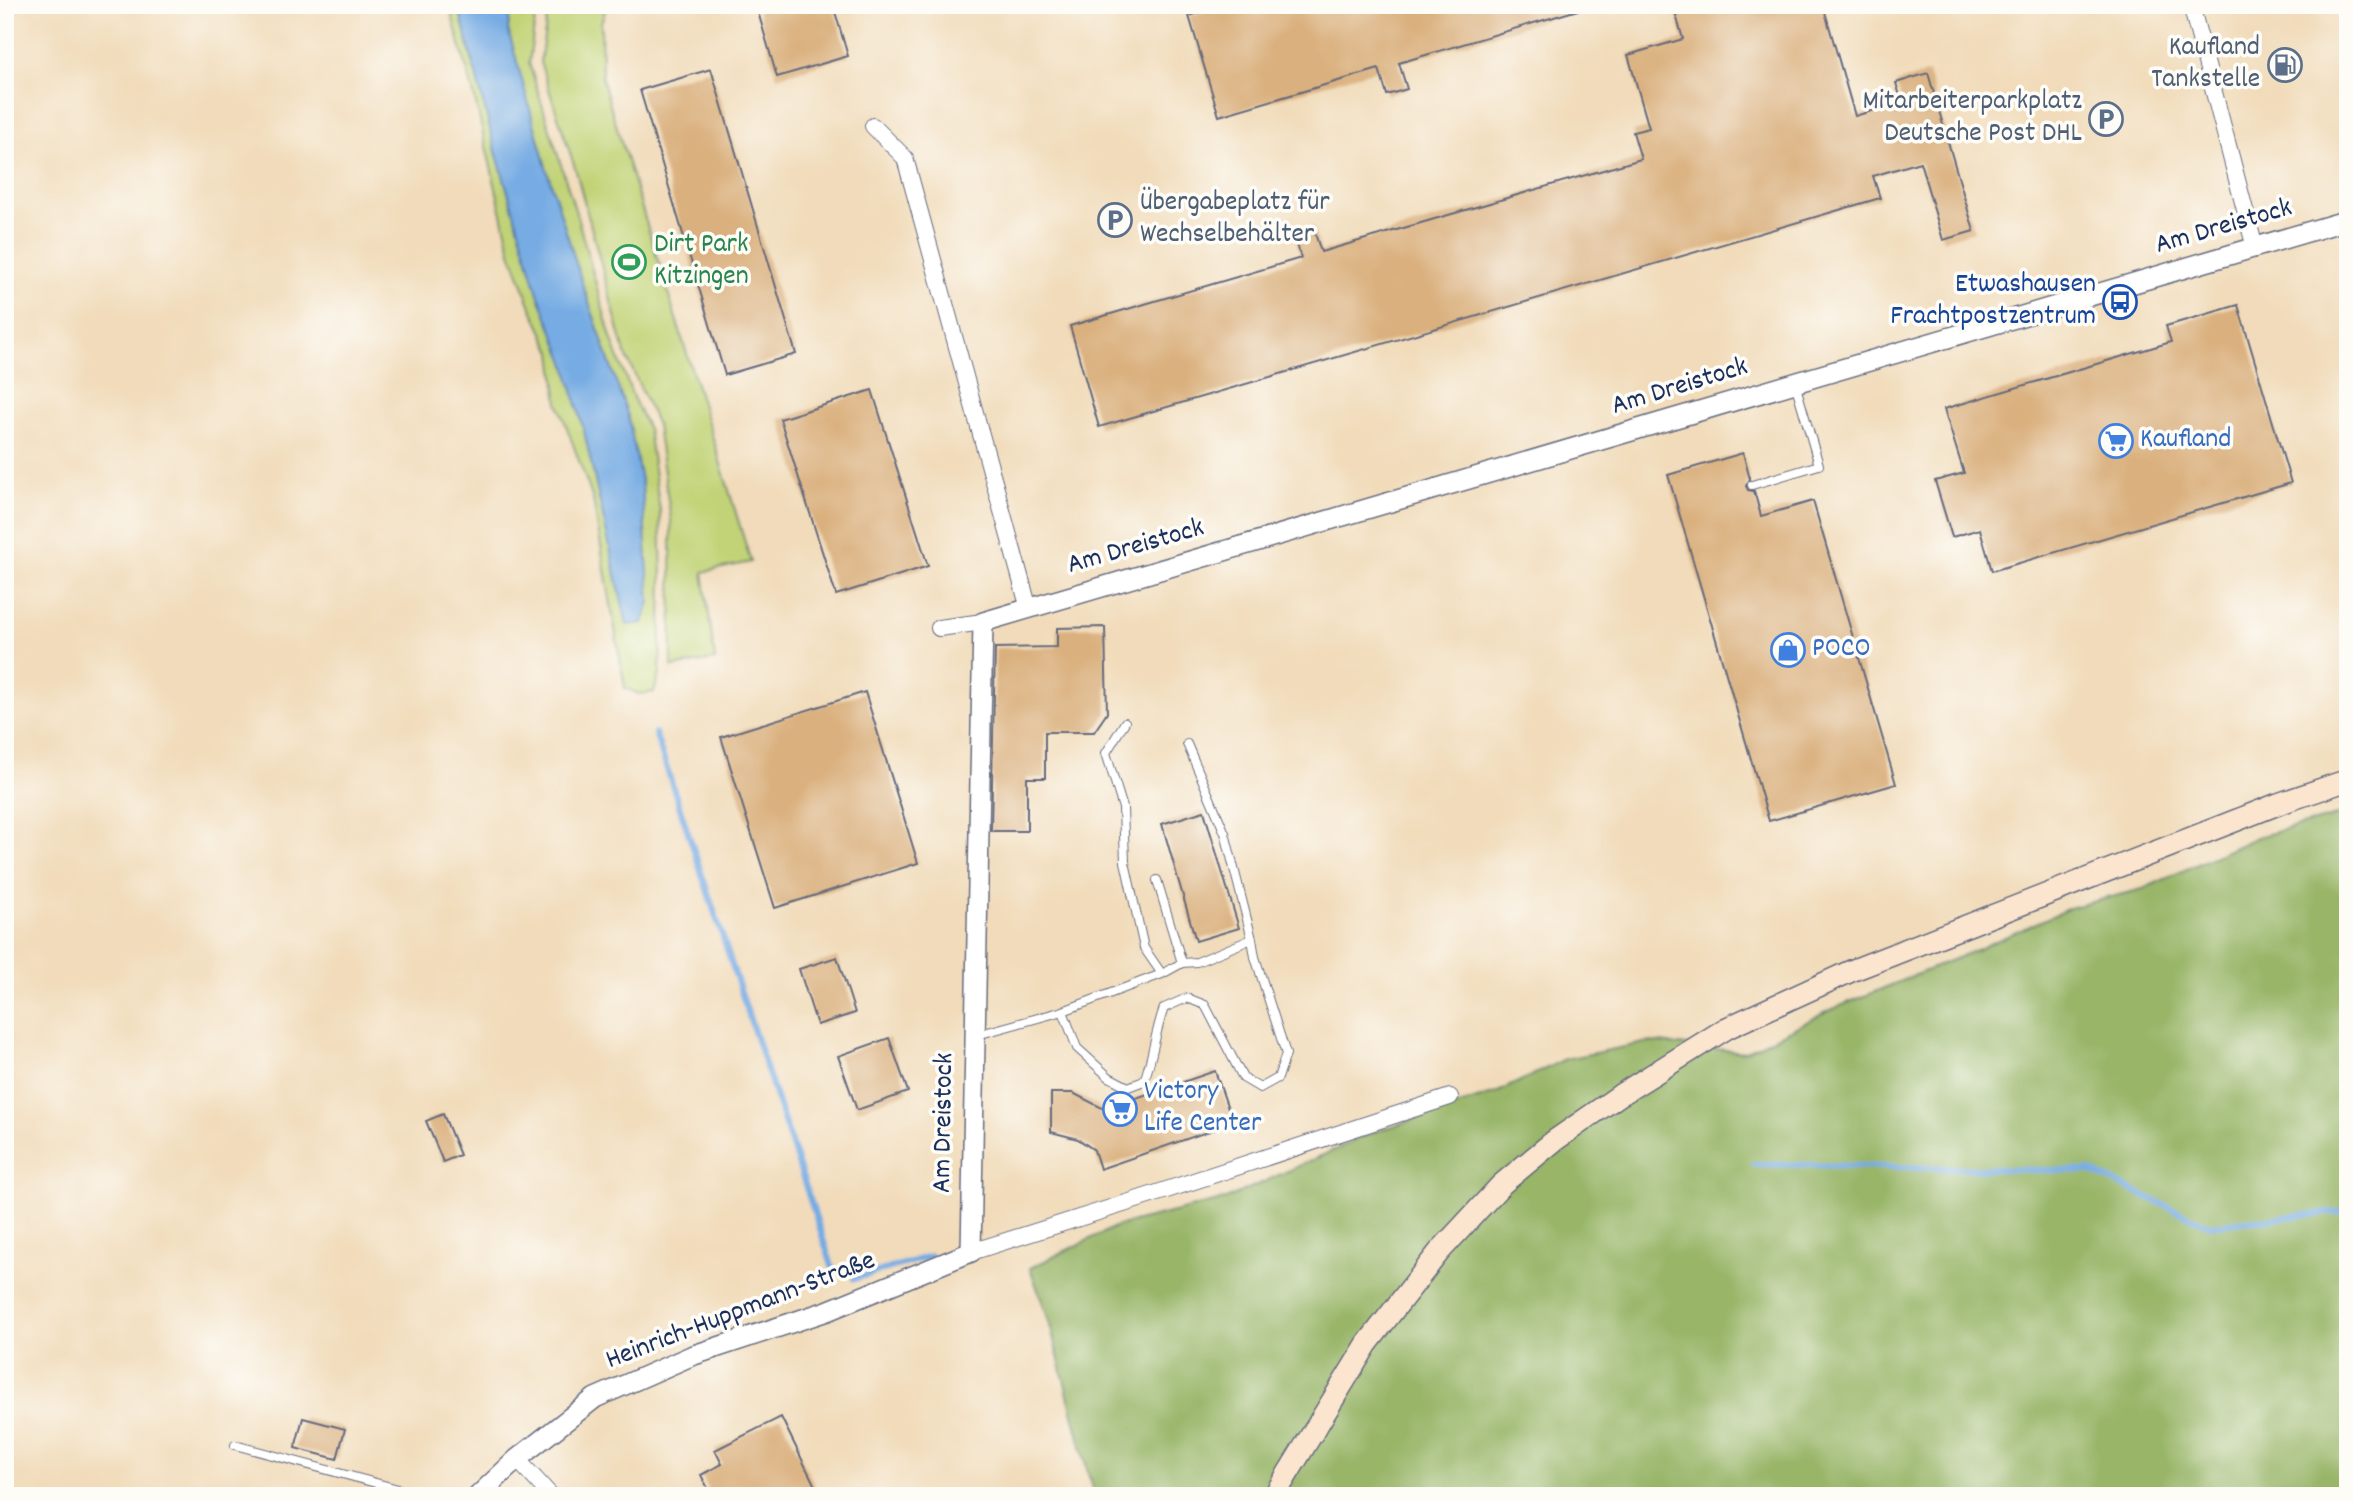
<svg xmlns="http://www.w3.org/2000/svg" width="2353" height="1501" font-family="Dekko,sans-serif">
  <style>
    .green { fill: #c1d376; stroke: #6e816a; stroke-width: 2 }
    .forest { fill: #98b567; stroke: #5a7262; stroke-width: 2 }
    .water { fill: #76abe3; stroke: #486da0; stroke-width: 2 }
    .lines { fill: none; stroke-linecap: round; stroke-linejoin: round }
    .stream { stroke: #76abe3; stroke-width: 6 }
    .building { fill: #dab07e }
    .service-casing { stroke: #666b7e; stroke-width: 10 }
    .minor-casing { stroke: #666b7e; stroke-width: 18 }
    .tertiary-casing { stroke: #666b7e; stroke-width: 22 }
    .secondary-casing { stroke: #666b7e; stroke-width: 24 }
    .service { stroke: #fff; stroke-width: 8 }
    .minor { stroke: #fff; stroke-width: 16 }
    .tertiary { stroke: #fff; stroke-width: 19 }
    .secondary { stroke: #fbe5cf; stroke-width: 21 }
    .labels { text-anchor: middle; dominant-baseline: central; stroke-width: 7; stroke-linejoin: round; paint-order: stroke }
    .service-label { font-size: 28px; fill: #4e5e75; stroke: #fdfcf7; text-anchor: end }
    .street-label { font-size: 28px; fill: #1b2f5e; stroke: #fdfcf7 }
    .leisure-label { font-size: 28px; fill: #27864d; stroke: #fdfcf7; text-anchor: start }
    .transit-label { font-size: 28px; fill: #164399; stroke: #fdfcf7; text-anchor: end }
    .shop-label { font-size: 28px; fill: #366cbe; stroke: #fdfcf7; text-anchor: start }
  </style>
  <rect width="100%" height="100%" fill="#fdfcf7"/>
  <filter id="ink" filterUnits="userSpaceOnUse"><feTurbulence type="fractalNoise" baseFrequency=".0143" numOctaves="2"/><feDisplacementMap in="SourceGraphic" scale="14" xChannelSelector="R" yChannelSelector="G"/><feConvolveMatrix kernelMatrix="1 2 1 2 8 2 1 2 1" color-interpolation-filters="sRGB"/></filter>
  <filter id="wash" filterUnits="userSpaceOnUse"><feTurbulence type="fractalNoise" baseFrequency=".00686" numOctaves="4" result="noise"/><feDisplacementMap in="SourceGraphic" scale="28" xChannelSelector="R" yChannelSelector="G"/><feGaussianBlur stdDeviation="1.57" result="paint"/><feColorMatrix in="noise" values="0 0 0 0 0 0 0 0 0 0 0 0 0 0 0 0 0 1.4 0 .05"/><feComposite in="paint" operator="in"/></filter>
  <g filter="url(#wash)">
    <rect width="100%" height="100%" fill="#f1dbba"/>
    <!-- green -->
    <path class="green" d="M449,5H537L529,63L577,216L611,338L634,400L648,429L660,511L662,582L660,674L654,692L639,694L625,688L593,499L558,403L552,352L531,307L511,252L473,91Z
      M549,5H607L601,23L602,79L751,562L703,572L715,660L672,667L671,520L657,425L625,353L576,171L540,62Z"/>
    <!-- forest -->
    <path class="forest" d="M2348,813V1496H1094L1049,1321L1030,1268L1117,1226L1226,1199L1374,1132L1496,1093L1565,1059L1649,1042L1745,1052L1833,1009L1969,953L2072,907L2143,889L2257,837Z"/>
    <!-- water -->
    <path class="water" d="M458,5H511L508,29L546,167L582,282L628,416L642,485L650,602L643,623L627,625L584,431L565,362L539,297L494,145Z"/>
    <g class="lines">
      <!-- stream -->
      <path class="stream" d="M655,733L833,1269
        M1754,1164L2090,1171L2208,1225L2348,1211
        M854,1279L930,1256"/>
    </g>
    <g id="blocks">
      <!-- building -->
      <path class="building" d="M756,5H833L848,56L777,77Z
        M1226,5H1580L1581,9L1399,63L1407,89L1387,95L1379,69L1219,116L1189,16Z
        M1673,5H1823L1855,116L1902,102L1896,83L1928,73L1974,231L1943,240L1920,162L1873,176L1880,198L1099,427L1070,326L1301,258L1294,233L1313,227L1321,252L1641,159L1633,132L1649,128L1628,55L1683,39Z
        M711,69L796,354L725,375L640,90Z
        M2238,305L2291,483L1992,571L1980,529L1952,537L1935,481L1964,473L1944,409L2171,342L2166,326Z
        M872,390L928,566L836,595L780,419Z
        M1743,453L1750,479L1746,486L1748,490L1754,491L1761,516L1813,501L1896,784L1769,821L1668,475Z
        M1105,627L1107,713L1094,732H1045V778H1027V831H991L995,648L1057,647V628Z
        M865,692L918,863L775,908L721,737Z
        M1204,811L1239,928L1196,941L1162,824Z
        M837,957L855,1013L817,1025L799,969Z
        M889,1038L908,1092L857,1110L838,1056Z
        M1215,1071L1233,1123L1100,1169L1094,1150L1078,1139L1051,1132V1093H1073L1104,1109Z
        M443,1114L460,1155L443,1162L426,1121Z
        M781,1417L820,1496H712L701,1475L722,1464L715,1450Z
        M303,1418L345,1429L337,1459L295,1448Z"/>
    </g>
  </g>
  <g filter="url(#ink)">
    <use href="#blocks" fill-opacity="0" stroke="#666b7e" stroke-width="2"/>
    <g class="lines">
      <!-- service casing -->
      <g class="service-casing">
        <path id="service" d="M1752,485L1819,465L1795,383
          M1125,722L1106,753L1123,808L1125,862L1144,948L1162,974
          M1157,880L1182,963
          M1063,1011L1077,1048L1109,1077L1128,1087L1144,1081C1153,1057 1155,1032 1164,1008L1187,998L1205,1005L1243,1078L1260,1088L1278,1078L1286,1054L1255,957L1252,939
          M977,1035L1063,1011L1162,974L1182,963L1197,962L1252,939L1225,833L1187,744
          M235,1445L424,1496"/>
      </g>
      <!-- minor casing -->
      <g class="minor-casing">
        <path id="minor" d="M2191,5L2255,248
          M873,126L905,158L1029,609
          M939,628L983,622
          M971,1252L1136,1200L1450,1097
          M517,1459L551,1496"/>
      </g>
      <!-- tertiary casing -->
      <g class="tertiary-casing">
        <path id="tertiary" d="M478,1496L517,1459L595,1398L691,1356L827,1311L971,1252L983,622L2348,220"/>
      </g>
      <!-- secondary casing -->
      <g class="secondary-casing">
        <path id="secondary" d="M1274,1496L1367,1344L1439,1252L1502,1184L1554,1141L1620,1095L1727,1028L1851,971L2278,804L2348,780"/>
      </g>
      <!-- service -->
      <use href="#service" class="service"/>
      <!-- minor -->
      <use href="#minor" class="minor"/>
      <!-- tertiary -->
      <use href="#tertiary" class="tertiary"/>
      <!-- secondary -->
      <use href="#secondary" class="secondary"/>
    </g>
  </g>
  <!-- icons -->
  <defs>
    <g id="fuel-ring" transform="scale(1.75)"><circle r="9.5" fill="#fdfcf7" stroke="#5c6f8a" stroke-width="1.5"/><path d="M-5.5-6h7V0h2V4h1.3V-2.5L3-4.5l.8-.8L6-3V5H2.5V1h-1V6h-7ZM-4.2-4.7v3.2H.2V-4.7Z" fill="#5c6f8a"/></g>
    <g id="parking-ring" transform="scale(1.75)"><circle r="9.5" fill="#fdfcf7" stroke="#5c6f8a" stroke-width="1.5"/><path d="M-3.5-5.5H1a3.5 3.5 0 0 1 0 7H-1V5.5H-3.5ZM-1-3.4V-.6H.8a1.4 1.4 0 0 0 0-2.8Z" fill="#5c6f8a"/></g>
    <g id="stadium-ring" transform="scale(1.75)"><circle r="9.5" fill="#fdfcf7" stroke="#2e9e5b" stroke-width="1.5"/><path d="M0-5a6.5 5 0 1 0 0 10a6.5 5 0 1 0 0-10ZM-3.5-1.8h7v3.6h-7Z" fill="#2e9e5b"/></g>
    <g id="bus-ring" transform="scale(1.75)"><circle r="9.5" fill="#fdfcf7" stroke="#1a4fb4" stroke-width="1.5"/><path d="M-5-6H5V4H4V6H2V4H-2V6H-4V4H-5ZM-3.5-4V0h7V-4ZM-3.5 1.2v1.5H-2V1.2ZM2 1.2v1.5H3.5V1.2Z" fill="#1a4fb4"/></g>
    <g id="supermarket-ring" transform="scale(1.75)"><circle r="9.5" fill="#fdfcf7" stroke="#3f7fe0" stroke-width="1.5"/><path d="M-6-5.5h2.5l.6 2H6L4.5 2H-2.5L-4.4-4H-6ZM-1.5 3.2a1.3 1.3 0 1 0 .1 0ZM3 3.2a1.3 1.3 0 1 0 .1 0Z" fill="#3f7fe0"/></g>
    <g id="shop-ring" transform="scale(1.75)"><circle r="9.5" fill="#fdfcf7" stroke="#3f7fe0" stroke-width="1.5"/><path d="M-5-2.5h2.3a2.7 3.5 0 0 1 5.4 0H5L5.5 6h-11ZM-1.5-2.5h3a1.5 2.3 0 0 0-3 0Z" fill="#3f7fe0"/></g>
  </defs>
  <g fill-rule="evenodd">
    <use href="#fuel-ring" x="2285" y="65"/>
    <use href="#parking-ring" x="2106" y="119"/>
    <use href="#parking-ring" x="1115" y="220"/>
    <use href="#stadium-ring" x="629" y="262"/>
    <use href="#bus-ring" x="2120" y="302"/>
    <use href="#supermarket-ring" x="2116" y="441"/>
    <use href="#shop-ring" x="1788" y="650"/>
    <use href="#supermarket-ring" x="1120" y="1109"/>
  </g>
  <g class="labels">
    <!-- service labels -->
    <g class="service-label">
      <text x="2260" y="49">Kaufland<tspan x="2260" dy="32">Tankstelle</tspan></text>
      <text x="2082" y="103">Mitarbeiterparkplatz<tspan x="2082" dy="32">Deutsche Post DHL</tspan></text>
      <text x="1140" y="204" text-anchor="start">Übergabeplatz für<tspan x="1140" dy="32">Wechselbehälter</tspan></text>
    </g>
    <!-- street labels -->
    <g class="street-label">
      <text transform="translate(2224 228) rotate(-16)">Am Dreistock</text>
      <text transform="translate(1680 388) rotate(-17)">Am Dreistock</text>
      <text transform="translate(1136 548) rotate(-16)">Am Dreistock</text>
      <text transform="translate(945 1123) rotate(-89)">Am Dreistock</text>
      <text transform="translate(741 1312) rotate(-21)">Heinrich-Huppmann-Straße</text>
    </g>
    <!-- leisure labels -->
    <g class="leisure-label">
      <text x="654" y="246">Dirt Park<tspan x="654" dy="32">Kitzingen</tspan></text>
    </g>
    <!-- transit labels -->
    <g class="transit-label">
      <text x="2096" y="286">Etwashausen<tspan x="2096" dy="32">Frachtpostzentrum</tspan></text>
    </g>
    <!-- shop labels -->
    <g class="shop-label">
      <text x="2140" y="441">Kaufland</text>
      <text x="1812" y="650">POCO</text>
      <text x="1144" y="1093">Victory<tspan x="1144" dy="32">Life Center</tspan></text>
    </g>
  </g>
  <!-- margin -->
  <rect width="2353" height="1501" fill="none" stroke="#fdfcf7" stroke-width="28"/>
</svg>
